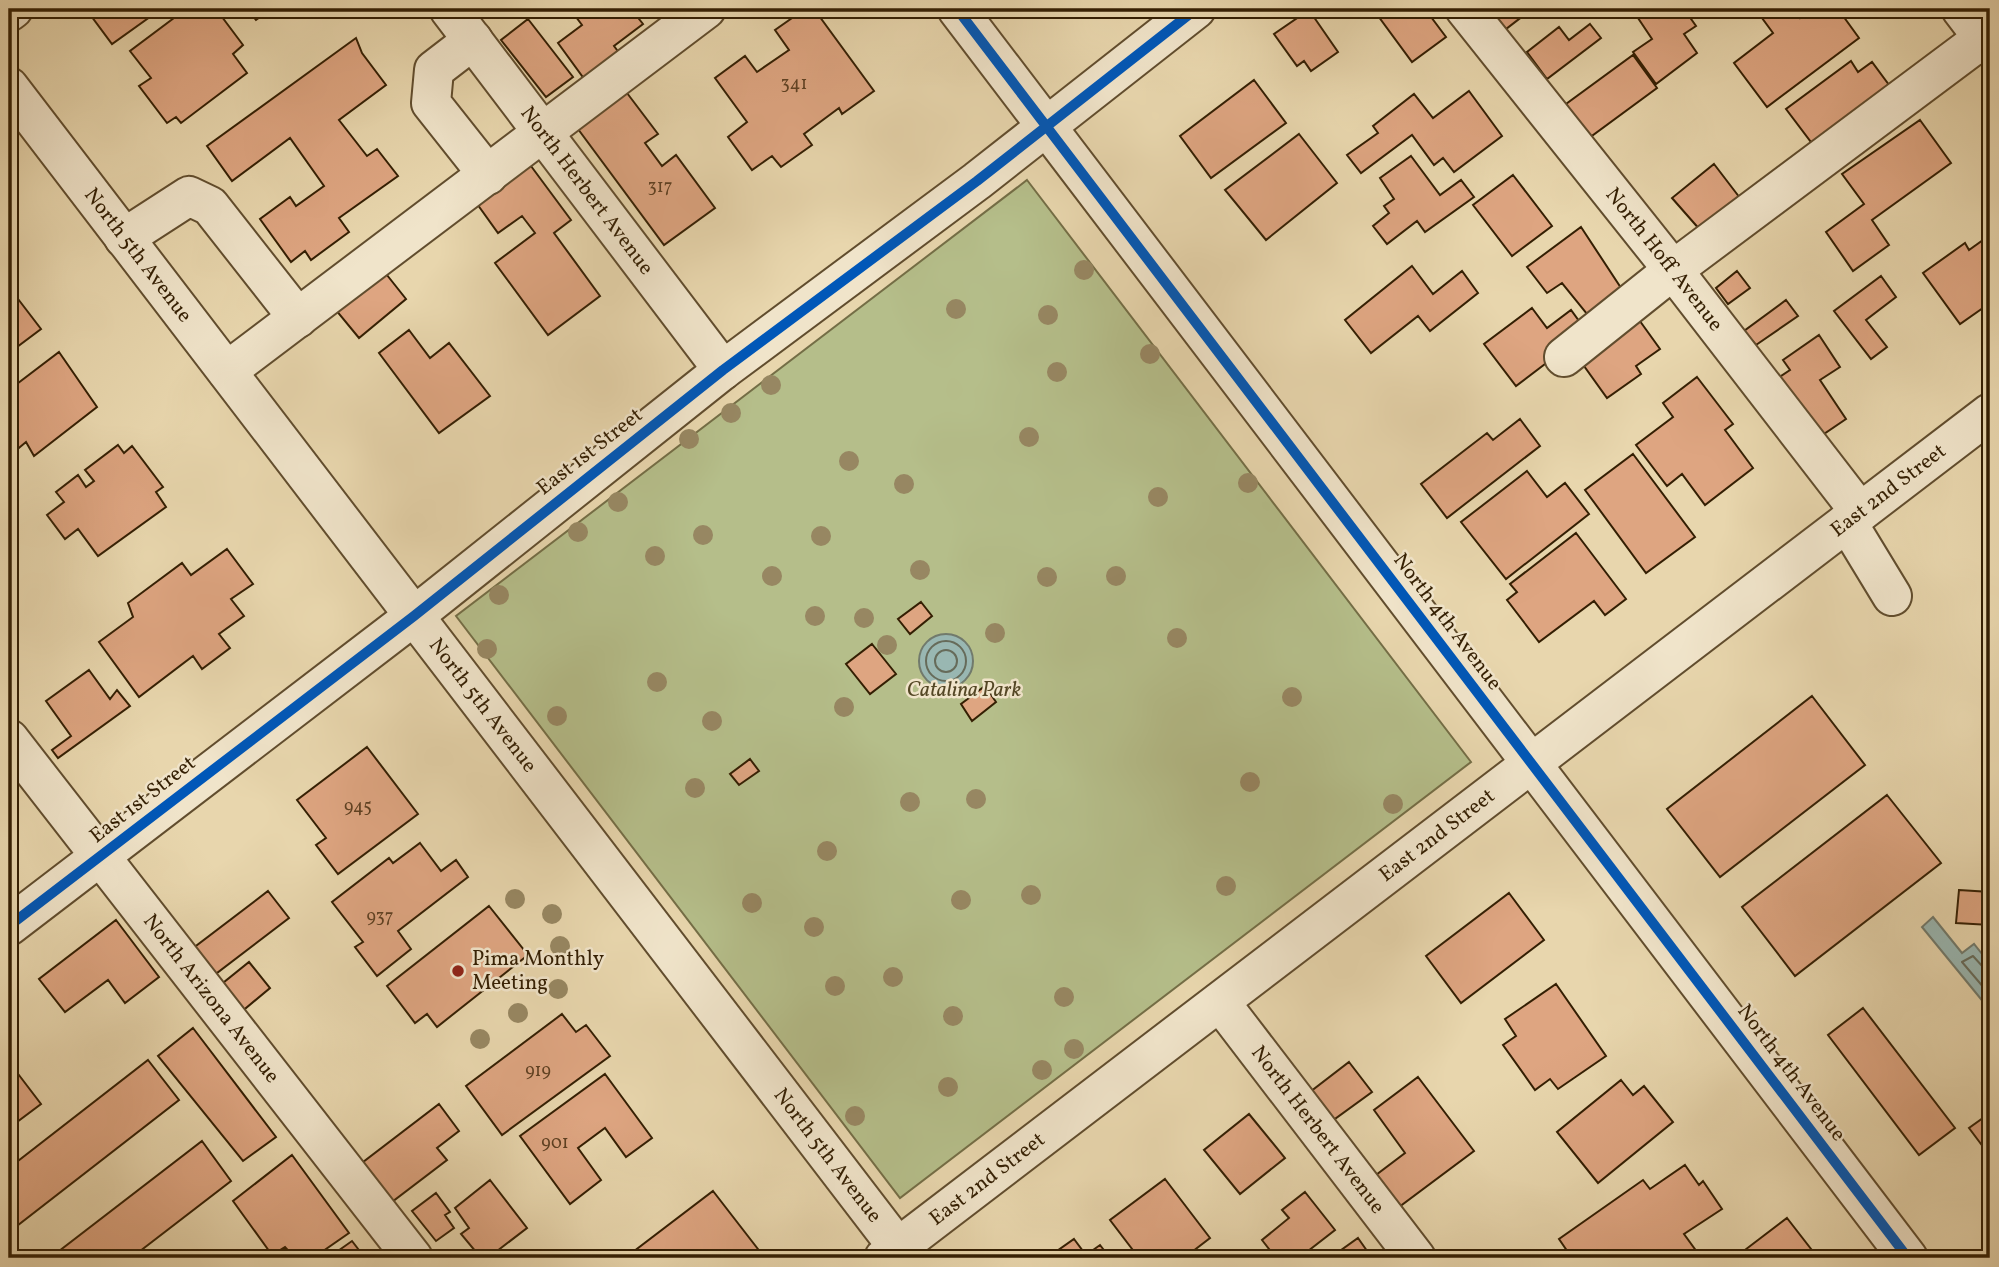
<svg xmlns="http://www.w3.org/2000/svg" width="1999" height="1267" font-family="Vollkorn,serif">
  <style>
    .green { fill: #b5be8a; stroke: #746e46; stroke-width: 2 }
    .water { fill: #99b7b2; stroke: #717a6c; stroke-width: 2 }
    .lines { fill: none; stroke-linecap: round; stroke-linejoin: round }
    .shore { stroke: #666b5a; stroke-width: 2 }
    .building { fill: #dea581; stroke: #341f03; stroke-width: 2 }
    .minor-casing { stroke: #614d2e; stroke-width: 42 }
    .minor { stroke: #f0e4ca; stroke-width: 38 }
    .cycleway-casing { stroke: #f0e4ca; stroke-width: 15 }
    .cycleway { stroke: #0057b8; stroke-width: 10 }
    .tree { fill: #978762 }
    .poi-dot { fill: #8f2418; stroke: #f0e4ca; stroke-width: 2.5 }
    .labels { text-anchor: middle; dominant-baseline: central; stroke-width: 5; stroke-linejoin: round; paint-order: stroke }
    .number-label { font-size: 18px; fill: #5e4022 }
    .street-label { font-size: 21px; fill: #341f03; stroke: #f0e4ca }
    .park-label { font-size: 21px; font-style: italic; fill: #544725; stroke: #f0e4ca }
    .poi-label { font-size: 21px; fill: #341f03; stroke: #f0e4ca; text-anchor: start }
  </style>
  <rect width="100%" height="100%" fill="#e8d6ad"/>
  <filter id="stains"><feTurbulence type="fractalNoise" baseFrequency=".00286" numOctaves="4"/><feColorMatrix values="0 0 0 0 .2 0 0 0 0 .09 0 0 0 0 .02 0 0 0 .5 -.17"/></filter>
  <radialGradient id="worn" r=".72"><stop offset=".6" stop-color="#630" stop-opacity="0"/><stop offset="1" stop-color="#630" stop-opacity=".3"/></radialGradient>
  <!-- green -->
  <path class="green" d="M1027,180L1471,762L900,1198L456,616Z"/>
  <!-- water -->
  <path class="water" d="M919 661a27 27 0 1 1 54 0a27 27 0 1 1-54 0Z
    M1933,917L1962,953L1974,944L1990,964V1000L1985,1004L1922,927Z"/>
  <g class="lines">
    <!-- shore -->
    <path class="shore" d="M926 661a20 20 0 1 1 40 0a20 20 0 1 1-40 0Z
      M935 661a11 11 0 1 1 22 0a11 11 0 1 1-22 0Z
      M1990,968L1983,967L1973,956L1962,962L1990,995"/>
  </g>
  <!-- building -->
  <path class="building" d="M86,9H161L112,44Z
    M186,9H216L243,45L233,54L247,73L181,123L176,117L167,123L139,86L151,78L130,51Z
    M247,9H271L256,20Z
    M570,9H631L643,24L614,46L620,54L585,80L558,43L582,25Z
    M805,9H814L874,91L842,114L839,108L804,134L812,145L781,167L772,156L752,170L728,137L747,122L715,78L745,56L757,72L789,50L775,30Z
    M1373,9H1425L1446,37L1412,62Z
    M1490,9H1532L1506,29Z
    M1651,9H1684L1696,26L1684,34L1697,53L1656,84L1633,52L1652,39L1638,18Z
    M1775,9H1793L1800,18L1812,9H1838L1859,38L1767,107L1734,63L1773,33L1762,18Z
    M1309,10L1338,52L1311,71L1304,61L1297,66L1274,34Z
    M528,19L573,77L546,97L501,40Z
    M1590,24L1601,38L1547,79L1527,52L1559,27L1569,40Z
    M356,38L362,53L386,85L339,120L367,156L377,149L398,176L339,218L349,232L311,260L305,251L291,262L260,219L290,197L296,206L324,186L290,138L232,181L207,146Z
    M1633,55L1657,88L1589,138L1566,104Z
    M1851,61L1858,72L1872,62L1892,89L1814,146L1786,109Z
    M1254,80L1286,123L1211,178L1180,136Z
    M1469,91L1502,136L1454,172L1443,158L1434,165L1412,135L1361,173L1347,155L1378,133L1373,126L1414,94L1433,118Z
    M627,93L658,134L645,143L662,166L676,155L715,208L664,245L578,129Z
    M1920,120L1951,163L1872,220L1889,245L1853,271L1826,232L1864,204L1842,174Z
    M1299,134L1337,183L1266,240L1225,190Z
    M1411,156L1440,195L1461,180L1474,197L1425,232L1417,221L1387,244L1373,226L1389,213L1384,206L1394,199L1380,178Z
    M528,162L571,220L554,233L600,296L548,335L495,263L535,233L522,216L498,233L475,201Z
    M1714,164L1740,198L1701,231L1672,198Z
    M1513,175L1552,226L1512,256L1473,205Z
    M1581,227L1625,294L1591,319L1562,283L1547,293L1527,267Z
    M1990,235V303L1960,324L1923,273L1965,243L1969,250Z
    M1412,266L1433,294L1462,271L1478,293L1430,331L1418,316L1371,353L1345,320Z
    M383,270L406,299L359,338L335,309Z
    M1737,271L1750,288L1728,304L1716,288Z
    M1881,276L1896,297L1866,320L1887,347L1871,359L1834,311Z
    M15,295L41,329L9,353V300Z
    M1786,300L1798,316L1756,345L1744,331Z
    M1532,308L1547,328L1571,310L1587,332L1516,386L1484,344Z
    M1637,317L1660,349L1636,366L1641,374L1607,398L1579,359Z
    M409,330L430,358L449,343L490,396L439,433L379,353Z
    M1819,335L1840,367L1820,380L1846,419L1812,442L1772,382L1790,370L1783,360Z
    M59,352L97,407L34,456L26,442L14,452L9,445V390Z
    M1697,377L1733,424L1725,430L1753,468L1705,505L1682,474L1667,486L1636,445L1673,417L1663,403Z
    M1520,419L1540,446L1447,518L1421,484L1487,433L1493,440Z
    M118,445L124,453L132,446L163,487L156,492L166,507L98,556L78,529L65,539L47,515L64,502L56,492L78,475L86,487L94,481L85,470Z
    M1633,454L1695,537L1646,573L1585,490Z
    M1527,471L1547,497L1565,483L1589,514L1506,579L1461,522Z
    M1576,533L1626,599L1605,615L1594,601L1539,642L1507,600L1517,592L1510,584Z
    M227,549L253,584L231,599L244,616L219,634L230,648L202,669L193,656L139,697L99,642L133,617L128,603L182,563L191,575Z
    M921,602L932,616L910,634L898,619Z
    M872,644L896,674L870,694L846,664Z
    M89,670L110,699L117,690L130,706L58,758L52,750L71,736L46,701Z
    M985,686L996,702L972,721L961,704Z
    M1812,696L1865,765L1720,877L1667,809Z
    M367,747L418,814L338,874L316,845L326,838L297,800Z
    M750,759L759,771L739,785L730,774Z
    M1887,795L1941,863L1795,976L1742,907Z
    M420,843L441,871L456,860L468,877L398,931L411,949L377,976L355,947L363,942L332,902L389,858L393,863Z
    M1959,890L1990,892V925L1956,923Z
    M268,891L289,918L213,976L192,949Z
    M1509,893L1544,940L1461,1003L1426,956Z
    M489,906L528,955L437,1027L427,1014L415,1023L387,986Z
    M116,920L159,977L125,1003L108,980L65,1012L39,979Z
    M249,962L270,988L240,1013L218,987Z
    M1556,984L1606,1056L1558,1089L1550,1079L1535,1090L1503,1045L1516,1036L1505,1019Z
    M1863,1008L1955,1128L1919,1155L1828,1035Z
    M562,1014L576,1032L586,1025L610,1056L502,1135L466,1086Z
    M193,1028L276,1137L243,1161L158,1056Z
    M148,1060L179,1100L13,1229L9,1223V1168Z
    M9,1062L41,1104L9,1128Z
    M1349,1062L1372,1092L1332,1121L1310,1092Z
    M605,1074L652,1138L626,1157L605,1128L578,1148L601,1180L570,1204L520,1136Z
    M1418,1077L1474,1151L1399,1207L1376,1175L1405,1153L1374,1110Z
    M1621,1080L1633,1095L1644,1086L1673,1122L1598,1183L1557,1132Z
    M439,1104L459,1131L437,1148L447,1160L384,1208L354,1169Z
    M1990,1113V1156L1969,1128Z
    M1249,1114L1285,1158L1240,1194L1204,1150Z
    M202,1141L231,1181L131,1258H50Z
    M292,1155L349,1233L313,1258H295L285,1247L272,1255L233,1201Z
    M1685,1165L1699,1185L1703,1181L1722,1209L1684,1234L1697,1252L1688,1258H1653L1648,1251L1638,1258H1572L1559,1239L1643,1180L1650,1189Z
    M1165,1179L1210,1238L1184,1258H1139L1110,1220Z
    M490,1180L527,1228L488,1258H481L461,1234L469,1228L455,1208Z
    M713,1191L761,1253L754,1258H625Z
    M1305,1192L1335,1230L1299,1258H1276L1262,1240L1289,1218L1282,1210Z
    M436,1193L450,1212L445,1215L454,1228L436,1241L412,1211Z
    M1787,1218L1818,1258H1739L1737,1256Z
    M1358,1238L1372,1258H1330Z
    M1074,1239L1086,1255L1100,1245L1110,1258H1047Z
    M352,1241L365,1258H328Z"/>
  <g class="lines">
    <!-- minor casing -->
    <g class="minor-casing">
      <g id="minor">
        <path id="s1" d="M449,9L723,370"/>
        <path d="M957,9L1908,1258"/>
        <path id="s2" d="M1465,9L1673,270L1860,512"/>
        <path d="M1961,9L1990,47"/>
        <path d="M9,12L13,9"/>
        <path d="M473,40L434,70L431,103L488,175"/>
        <path id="s3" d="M9,87L906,1258"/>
        <path d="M124,238L189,196L210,206L298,318"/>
        <path d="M1564,357L1673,270L1990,33"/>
        <path d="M227,371L706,9"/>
        <path d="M1847,522L1892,596"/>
        <path id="s4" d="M9,739L413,1258"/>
        <path d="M9,926L414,616L723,370L977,181L1196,9"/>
        <path id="s5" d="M1220,1002L1416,1258"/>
        <path id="s6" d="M884,1258L1990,413"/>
      </g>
    </g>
    <!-- minor -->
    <use href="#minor" class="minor"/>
    <!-- cycleway casing -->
    <g class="cycleway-casing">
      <path id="cycleway" d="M957,9L1908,1258
        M9,926L414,616L723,370L977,181L1196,9"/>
    </g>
    <!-- cycleway -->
    <use href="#cycleway" class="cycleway"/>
  </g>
  <!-- trees -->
  <g class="tree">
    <circle cx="1084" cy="270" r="10"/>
    <circle cx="956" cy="309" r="10"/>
    <circle cx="1048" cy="315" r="10"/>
    <circle cx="1150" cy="354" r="10"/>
    <circle cx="1057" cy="372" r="10"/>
    <circle cx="771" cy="385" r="10"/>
    <circle cx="731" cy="413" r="10"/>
    <circle cx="1029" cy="437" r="10"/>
    <circle cx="689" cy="439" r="10"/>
    <circle cx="849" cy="461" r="10"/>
    <circle cx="1248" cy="483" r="10"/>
    <circle cx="904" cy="484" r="10"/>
    <circle cx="1158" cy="497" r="10"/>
    <circle cx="618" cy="502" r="10"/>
    <circle cx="578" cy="532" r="10"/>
    <circle cx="703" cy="535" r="10"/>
    <circle cx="821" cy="536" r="10"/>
    <circle cx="655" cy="556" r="10"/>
    <circle cx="920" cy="570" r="10"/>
    <circle cx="772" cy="576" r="10"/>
    <circle cx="1116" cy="576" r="10"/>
    <circle cx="1047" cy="577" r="10"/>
    <circle cx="499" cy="595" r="10"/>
    <circle cx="815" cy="616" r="10"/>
    <circle cx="864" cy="618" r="10"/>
    <circle cx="995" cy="633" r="10"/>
    <circle cx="1177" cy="638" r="10"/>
    <circle cx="887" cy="645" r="10"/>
    <circle cx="487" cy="649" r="10"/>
    <circle cx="657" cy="682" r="10"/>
    <circle cx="1292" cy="697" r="10"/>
    <circle cx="844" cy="707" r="10"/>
    <circle cx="557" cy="716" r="10"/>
    <circle cx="712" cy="721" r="10"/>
    <circle cx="1250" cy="782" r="10"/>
    <circle cx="695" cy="788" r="10"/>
    <circle cx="976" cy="799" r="10"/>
    <circle cx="910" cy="802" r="10"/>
    <circle cx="1393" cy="804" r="10"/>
    <circle cx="827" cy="851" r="10"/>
    <circle cx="1226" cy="886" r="10"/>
    <circle cx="1031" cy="895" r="10"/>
    <circle cx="515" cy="899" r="10"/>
    <circle cx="961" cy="900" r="10"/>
    <circle cx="752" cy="903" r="10"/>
    <circle cx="552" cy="914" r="10"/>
    <circle cx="814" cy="927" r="10"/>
    <circle cx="560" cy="946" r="10"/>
    <circle cx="893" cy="977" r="10"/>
    <circle cx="835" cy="986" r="10"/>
    <circle cx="558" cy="989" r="10"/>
    <circle cx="1064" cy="997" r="10"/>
    <circle cx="518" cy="1013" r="10"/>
    <circle cx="953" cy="1016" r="10"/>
    <circle cx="480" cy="1039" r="10"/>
    <circle cx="1074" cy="1049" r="10"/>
    <circle cx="1042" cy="1070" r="10"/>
    <circle cx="948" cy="1087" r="10"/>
    <circle cx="855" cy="1116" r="10"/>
  </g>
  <!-- markers -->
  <circle class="poi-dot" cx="458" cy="971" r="7"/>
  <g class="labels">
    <!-- number labels -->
    <g class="number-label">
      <text x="794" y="84">341</text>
      <text x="660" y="187">317</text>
      <text x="358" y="807">945</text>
      <text x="380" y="917">937</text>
      <text x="538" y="1071">919</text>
      <text x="555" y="1143">901</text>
    </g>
    <!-- street labels -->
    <g class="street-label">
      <text stroke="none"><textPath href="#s1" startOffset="228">North Herbert Avenue</textPath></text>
      <text stroke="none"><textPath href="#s3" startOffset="212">North 5th Avenue</textPath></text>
      <text stroke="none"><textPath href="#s2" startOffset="320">North Hoff Avenue</textPath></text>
      <text transform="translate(590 452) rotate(-38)">East 1st Street</text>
      <text stroke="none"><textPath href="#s6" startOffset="1264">East 2nd Street</textPath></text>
      <text transform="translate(1447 622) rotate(53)">North 4th Avenue</text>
      <text stroke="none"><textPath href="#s3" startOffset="779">North 5th Avenue</textPath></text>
      <text transform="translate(143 800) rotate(-38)">East 1st Street</text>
      <text stroke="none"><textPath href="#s6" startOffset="696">East 2nd Street</textPath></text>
      <text stroke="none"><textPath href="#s4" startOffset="329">North Arizona Avenue</textPath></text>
      <text transform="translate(1791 1073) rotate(53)">North 4th Avenue</text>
      <text stroke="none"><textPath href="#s5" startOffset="161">North Herbert Avenue</textPath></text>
      <text stroke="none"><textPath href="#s3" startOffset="1346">North 5th Avenue</textPath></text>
      <text stroke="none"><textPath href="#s6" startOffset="130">East 2nd Street</textPath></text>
    </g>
    <!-- park labels -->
    <g class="park-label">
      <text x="964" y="690">Catalina Park</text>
    </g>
    <!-- poi labels -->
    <g class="poi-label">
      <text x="472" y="959">Pima Monthly<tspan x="472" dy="24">Meeting</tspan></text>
    </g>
  </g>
  <!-- margin -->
  <rect width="1999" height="1267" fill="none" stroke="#e8d6ad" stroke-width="35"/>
  <rect x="10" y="10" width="1978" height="1246" fill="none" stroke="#341f03" stroke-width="3.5"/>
  <rect x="18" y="18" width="1964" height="1232" fill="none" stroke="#341f03" stroke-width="2"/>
  <rect width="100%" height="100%" filter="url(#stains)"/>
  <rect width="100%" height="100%" fill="url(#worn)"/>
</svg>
